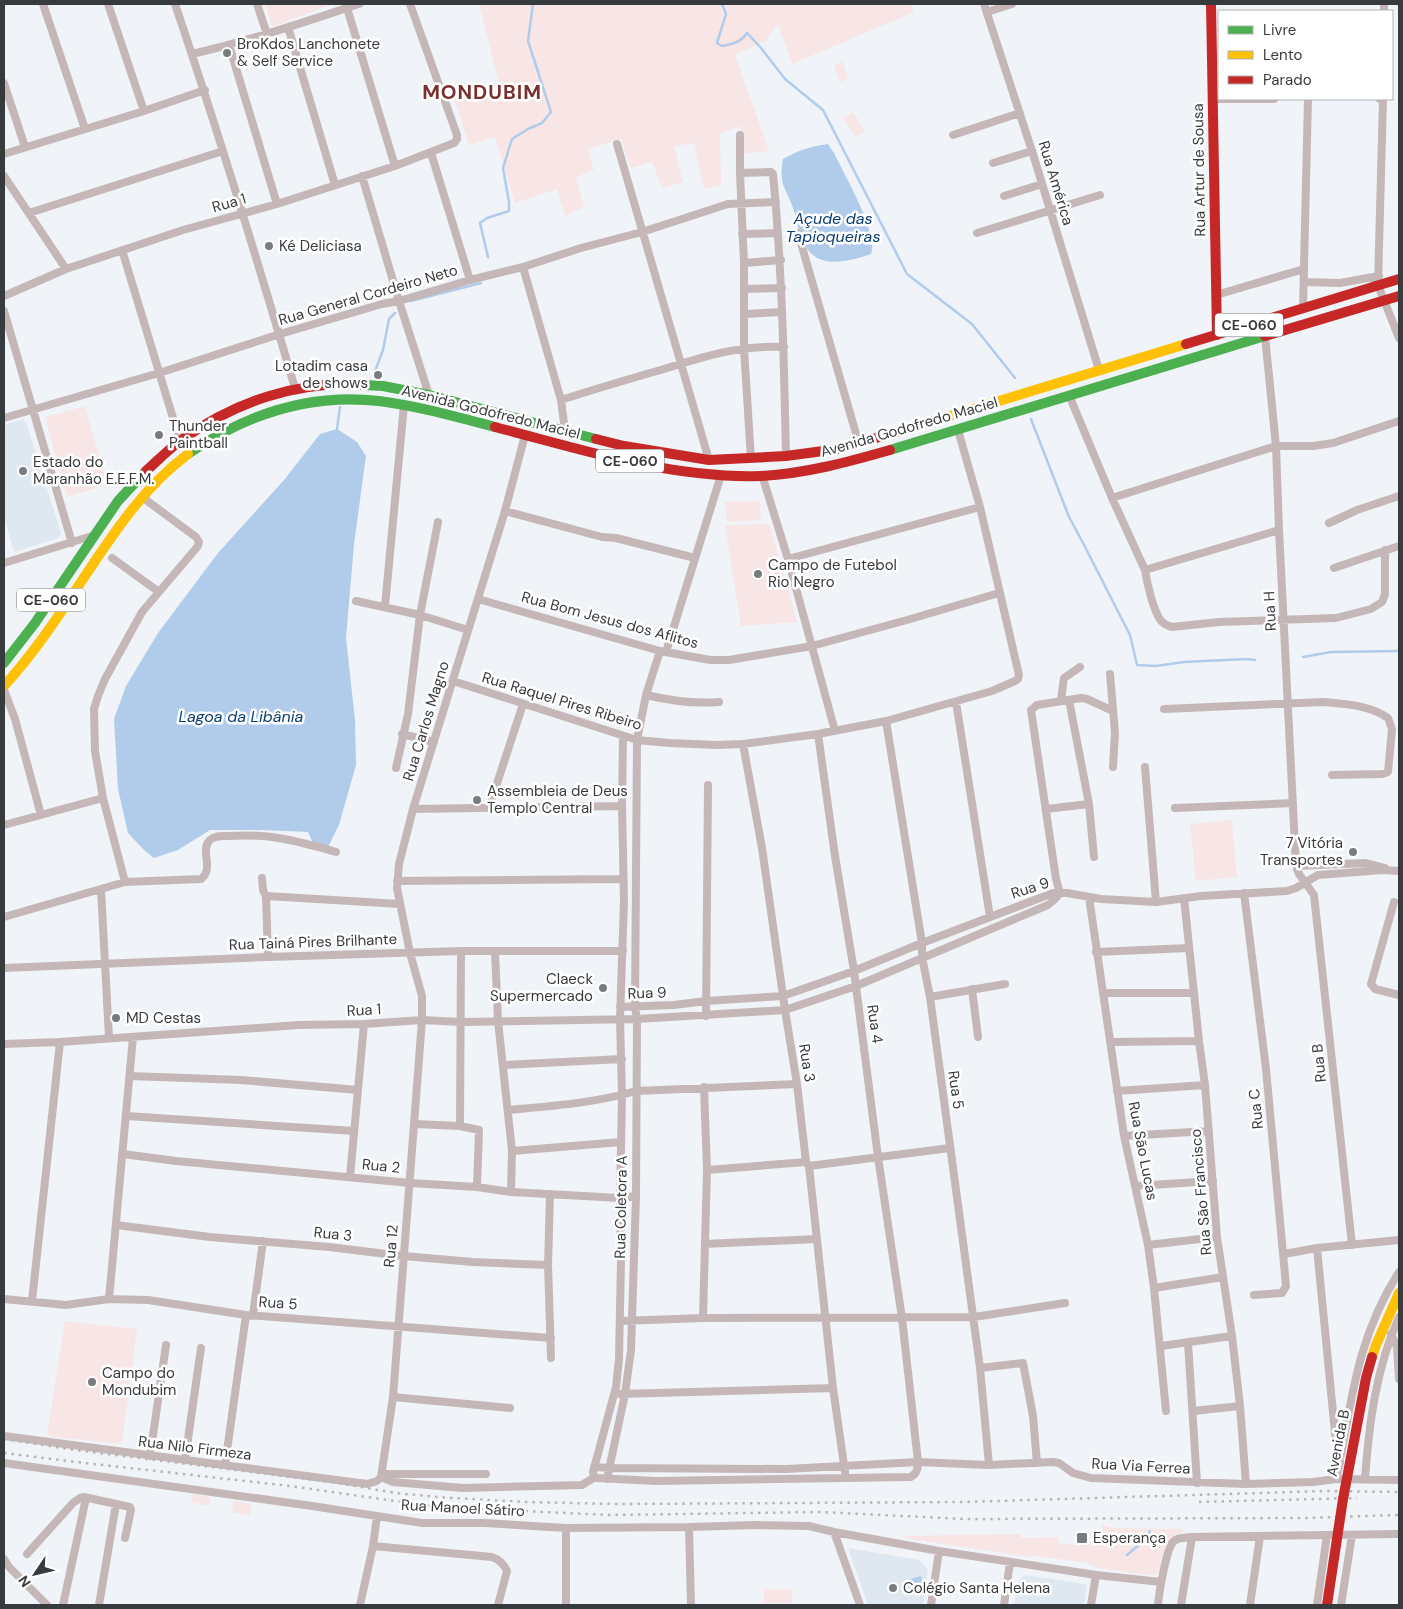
<svg xmlns="http://www.w3.org/2000/svg" width="1403" height="1609" font-family="'DM Sans',sans-serif">
  <style>
    .built { fill: #dfe7f0 }
    .green { fill: #f8e5e5 }
    .water { fill: #b1cbeb }
    .lines { fill: none; stroke-linecap: round; stroke-linejoin: round }
    .stream { stroke: #b1cbeb; stroke-width: 2.5 }
    .street { stroke: #c5b7b7; stroke-width: 8 }
    .fast { stroke: #4caf50; stroke-width: 10 }
    .slow { stroke: #ffc107; stroke-width: 10 }
    .jam { stroke: #c62828; stroke-width: 10 }
    .rail { stroke: #bab3b5; stroke-width: 2.5; stroke-dasharray: 2.5 5; stroke-linecap: butt }
    .slow-bridge { stroke: #ffc107; stroke-width: 10 }
    .jam-bridge { stroke: #c62828; stroke-width: 10 }
    .poi-dot { fill: #787c7f; stroke: #fff; stroke-width: 2 }
    .labels { text-anchor: middle; dominant-baseline: central; stroke-width: 5; stroke-linejoin: round; paint-order: stroke }
    .shield { fill: #fff; stroke: #747678; stroke-width: 1 }
    .shield-label { font-size: 14px; font-weight: bold; fill: #383b3e }
    .poi-label { font-size: 15px; fill: #383b3e; stroke: #fff; text-anchor: start }
    .street-label { font-size: 15px; fill: #383b3e; stroke: #fff }
    .water-label { font-size: 16px; font-style: italic; fill: #093d70; stroke: #fff }
    .district-label { font-size: 20px; font-weight: bold; letter-spacing: 1px; fill: #78312f; stroke: #fff }
  </style>
  <rect width="100%" height="100%" fill="#f0f4f8"/>
  <!-- built -->
  <path class="built" d="M23,419L26,422L61,533L58,538L14,552L4,517V425Z
    M848,1548L919,1560L928,1570L923,1605H868Z
    M1025,1575L1084,1584L1087,1586L1084,1605H1014L1018,1581Z"/>
  <!-- green -->
  <path class="green" d="M265,4H332L272,27Z
    M479,4H911L914,12L792,64L778,24L766,40L735,55L769,151L743,154L740,126L720,133L721,185L704,189L694,143L674,146L683,182L662,188L652,162L631,168L621,139L588,149L594,170L576,177L584,207L565,216L557,189L515,203L495,137L469,145L453,96L499,83Z
    M843,62L848,79L839,82L834,65Z
    M853,112L865,131L856,137L843,118Z
    M85,406L107,485L67,497L45,417Z
    M759,501L761,520L727,522L725,502Z
    M769,524L797,622L741,626L725,525Z
    M1232,820L1237,877L1196,881L1190,824Z
    M65,1321L137,1329L122,1444L54,1437L47,1434Z
    M193,1494L210,1497L209,1506L191,1502Z
    M234,1501L252,1504L250,1516L232,1512Z
    M1102,1525L1113,1528L1183,1529L1185,1531C1170,1536 1163,1548 1160,1563C1159,1568 1159,1571 1156,1575H1148L1094,1567L1088,1563L1035,1556L1029,1557L903,1538V1536L1021,1534V1538L1059,1537L1060,1544C1078,1544 1103,1551 1102,1525Z
    M764,1589H792V1603H764Z"/>
  <!-- water -->
  <path class="water" d="M828,144L834,153C844,174 879,234 871,254C848,262 815,271 803,241C798,231 797,219 793,208C790,198 783,188 782,179C781,172 782,165 783,159C797,151 811,146 828,144Z
    M337,429L357,442L366,456L354,544L346,638L355,720L356,765L339,825L328,847L313,843L308,832L262,830H210L178,850L154,858L145,851L128,833L118,789L114,719L126,686L158,633L218,553L284,480L320,434Z
    M921,1576L924,1587L910,1591L907,1580Z"/>
  <g class="lines">
    <!-- stream -->
    <path class="stream" d="M722,4L726,14L717,43L722,46C733,44 741,42 747,33L761,48L785,79L823,110L907,274L972,324L1015,378
      M488,257L480,223L487,218L509,211V202L503,168L512,139L528,129L542,123L551,112L528,41L533,4
      M411,301L481,283
      M374,374L383,350L389,319L395,313
      M1031,419L1069,517L1082,541L1130,635L1137,665L1156,666L1184,662L1247,659L1255,660
      M337,429L340,407
      M1303,657L1331,652L1399,651
      M1127,1555L1146,1539L1150,1531"/>
    <!-- street -->
    <path class="street" d="M43,4L85,129
      M108,4L144,111
      M175,4C218,131 257,259 295,388
      M257,4L267,34
      M984,4L1032,151L1099,370
      M347,8L395,166
      M1384,11V4
      M987,12L1012,4
      M288,27L335,185
      M229,45L277,204
      M192,54C249,41 304,22 359,4
      M4,83L25,147
      M1213,99H1274
      M1380,99H1383L1378,285L1399,338
      M740,135V173L744,263V348L751,459
      M953,135L1020,113
      M617,144L709,460
      M431,153L470,280
      M4,154L144,111L205,90
      M993,163L1032,151
      M740,173L771,172L773,174C782,268 784,362 786,456
      M4,176L66,269
      M362,176L399,301L429,395
      M1004,196L1042,184
      M29,213L223,151
      M798,233L859,444
      M977,233L1100,195
      M742,234L778,233
      M122,250L180,441
      M744,263L781,260
      M523,267L561,400L565,431
      M1304,282L1340,283L1379,276
      M744,289L782,288
      M1216,295L1304,269
      M4,296L66,269L183,230L277,204L395,166L454,143L457,139V135L410,4
      M1303,308L1308,99
      M4,311L72,543
      M745,314L782,312
      M1265,336L1276,446L1279,530L1296,866L1299,874L1314,895L1352,1245
      M1069,395L1112,498L1145,570C1147,583 1153,610 1161,621C1164,624 1168,626 1172,627L1219,622L1336,618L1371,609L1382,602L1385,594V550
      M561,400C595,389 629,379 664,369C705,356 740,345 784,347
      M4,418L159,373L280,334L382,304L399,301L470,280L523,267L581,248L642,232L728,204L776,202
      M762,475L788,559L835,731
      M1112,498L1276,446H1313L1333,443L1399,421
      M505,511L602,537L616,538L695,558
      M1329,523L1357,510L1399,496
      M112,558L159,592
      M788,559L980,507
      M4,563L95,535
      M1334,568L1399,546
      M1145,570L1279,530
      M478,599L660,651L710,660H729L812,646L907,620L999,593
      M356,601L420,615L468,630
      M385,606L404,405
      M666,652L721,475
      M1110,674L1115,733L1113,767
      M453,681L637,740L669,743L718,745L743,744L818,734L886,721L992,691L1015,681L1018,679L1019,675L980,507L958,430
      M4,690L15,719L41,815
      M646,695C671,701 693,704 719,702
      M1061,700L1064,678L1080,667
      M1069,700L1089,804L1094,857
      M956,702L990,917
      M1164,709L1323,702C1344,704 1370,705 1388,718L1392,729L1388,772L1382,774L1332,775
      M886,721L922,943V957L930,997L980,1368L989,1465
      M402,734L434,742
      M623,736L622,806L624,901L620,1019L622,1095L620,1198L621,1259L619,1359L616,1387L593,1472L594,1476L596,1478L656,1481L911,1477C917,1473 918,1469 918,1462L902,1318L878,1157L854,971L835,856L818,734
      M743,744L762,848L785,1010L797,1084L806,1162L809,1166L833,1388L845,1472
      M1145,767L1156,902
      M396,768L408,714L420,615L438,522
      M489,808L523,704
      M1175,808L1293,803
      M413,809L622,806
      M1046,809L1089,804
      M4,825L103,798
      M1296,866L1366,863L1385,868
      M262,878L263,890L266,896L268,957
      M397,881L623,879
      M125,882L103,798L95,751L94,709L98,696L105,679L142,612L198,546L199,542L196,537L142,497
      M101,889L109,1038
      M1060,893L1056,879L1031,710L1037,705L1081,698L1087,699L1113,711
      M1244,893L1266,1069L1286,1286L1282,1293L1254,1295
      M266,896L400,904
      M1089,897L1124,1136L1148,1245L1154,1288L1166,1411
      M1184,898L1199,1041L1205,1085L1217,1237L1232,1336L1240,1406L1246,1484
      M1394,902L1371,984L1375,989L1399,995
      M4,917L125,882L201,879C215,868 199,850 210,840C215,835 222,836 228,836C268,833 298,841 336,852
      M495,952L498,1021L512,1151L511,1192
      M1096,952L1189,948
      M4,968L268,957L461,951H623
      M972,989L978,1037
      M1103,993H1194
      M930,997L1005,984
      M620,1007L674,1005L706,1001L783,996L854,971L922,943L1053,893H1067L1101,899L1156,902L1201,896L1287,891L1296,888L1318,875L1383,870L1399,871
      M706,1016L708,785
      M1110,1042L1199,1041
      M4,1044L60,1042L299,1025L364,1024L422,1020L461,1022L637,1019L785,1010L856,986L1048,905L1055,899L1060,893
      M503,1065L622,1059
      M130,1076L241,1080L358,1090
      M1117,1091L1205,1085
      M508,1110C551,1106 595,1103 636,1091L797,1084
      M127,1116L354,1131
      M415,1124L460,1126L479,1130L477,1187
      M460,1126L461,951
      M1124,1136L1209,1131
      M512,1151L621,1142
      M123,1154L176,1161L410,1183L477,1187L511,1192L620,1198L636,1196
      M809,1166L950,1148
      M707,1170L806,1162
      M350,1177L364,1024
      M1135,1186L1213,1181
      M550,1194L548,1265L551,1358
      M116,1225L210,1237L329,1247L403,1256L473,1262L548,1265
      M705,1244L817,1239
      M1148,1245L1217,1237
      M1317,1248L1335,1433L1340,1462L1336,1479
      M1284,1254L1317,1248L1399,1240
      M1154,1288L1223,1277
      M4,1299L66,1305L109,1299L148,1300L246,1315L551,1338
      M109,1299L133,1037
      M32,1301L60,1042
      M253,1315L263,1241
      M703,1318L707,1170L704,1087
      M620,1321L703,1318L974,1317L1065,1303
      M1391,1334L1397,1347L1399,1379
      M1188,1343L1197,1483
      M1161,1346L1232,1336
      M980,1368L1023,1363L1033,1416L1037,1463
      M620,1394L833,1388
      M393,1397L510,1408
      M1193,1411L1240,1406
      M4,1436L367,1484L377,1481L381,1477L393,1397L422,1020V996L410,953L397,888L399,864L413,809L505,511L525,435
      M1341,1455C1353,1388 1361,1331 1399,1272
      M150,1456L166,1345
      M185,1460L201,1348
      M4,1463L312,1506L422,1523H484L566,1528L689,1527L755,1525L809,1526L834,1532L939,1551L1096,1575L1161,1582
      M225,1465L246,1315
      M594,1467L610,1468L786,1469L918,1462L989,1465L1052,1462L1059,1463L1073,1473L1091,1478L1246,1484L1313,1482L1336,1479L1399,1480
      M382,1474H486
      M381,1477L393,1482L463,1488L582,1485L595,1477
      M607,1479L625,1394L631,1350L636,1196L637,1019L635,1007L637,740L646,695L660,651
      M1365,1479C1369,1424 1376,1368 1399,1317
      M689,1527L691,1605
      M834,1532L860,1605
      M373,1546L492,1557C500,1560 504,1564 507,1571L498,1605
      M27,1554L73,1503L80,1498L84,1497L130,1507L131,1510L125,1538
      M4,1559L9,1567L47,1605
      M63,1605L86,1498
      M99,1605L116,1504
      M360,1605L373,1546L377,1516
      M566,1605V1528
      M931,1605L939,1551
      M1004,1605L1010,1562
      M1091,1605L1096,1575
      M1158,1605C1159,1593 1166,1550 1173,1542C1177,1537 1186,1538 1192,1537L1399,1534
      M1181,1605L1192,1537
      M1250,1605L1260,1536
      M1317,1605L1327,1535
      M1341,1605L1352,1535"/>
    <!-- fast -->
    <path class="fast" d="M364,385L383,386L429,395L596,439
      M890,450L1265,336
      M188,454C246,414 308,393 379,401C418,406 457,417 495,427
      M4,663L35,623L118,501L146,471"/>
    <!-- slow -->
    <path class="slow" d="M897,432L1186,344
      M4,686C35,652 60,614 85,576C115,531 144,487 188,454"/>
    <!-- jam -->
    <path class="jam" d="M1211,4L1217,335
      M1265,336L1399,296
      M1186,344L1399,279
      M495,427C580,449 671,479 760,476C804,474 848,462 890,450
      M596,439L624,446L709,460L786,456L838,449L897,432
      M146,471C157,461 168,450 180,441C234,402 298,380 364,385"/>
    <!-- rail -->
    <path class="rail" d="M4,1439L75,1450L332,1482L396,1493L437,1497L524,1502L618,1504L964,1502L1325,1491L1399,1492
      M4,1453L76,1462L290,1486L437,1507L609,1515L820,1512L965,1519L1306,1518L1399,1515
      M1199,1502L1357,1498"/>
    <!-- slow-bridge -->
    <path class="slow-bridge" d="M1372,1357L1376,1345L1399,1293"/>
    <!-- jam-bridge -->
    <path class="jam-bridge" d="M1327,1605L1343,1499L1366,1378L1372,1357"/>
  </g>
  <!-- markers -->
  <g class="poi-dot">
    <circle cx="227" cy="53" r="5"/>
    <circle cx="269" cy="246" r="5"/>
    <circle cx="378" cy="375" r="5"/>
    <circle cx="159" cy="435" r="5"/>
    <circle cx="23" cy="471" r="5"/>
    <circle cx="758" cy="574" r="5"/>
    <circle cx="477" cy="800" r="5"/>
    <circle cx="1353" cy="852" r="5"/>
    <circle cx="603" cy="988" r="5"/>
    <circle cx="116" cy="1018" r="5"/>
    <circle cx="92" cy="1382" r="5"/>
    <rect x="1076" y="1532" width="12" height="12" rx="2.5"/>
    <circle cx="893" cy="1588" r="5"/>
  </g>
  <g class="labels">
    <!-- shield labels -->
    <g class="shield">
      <rect x="1215" y="313.5" width="68" height="23" rx="4"/>
      <rect x="596" y="449.5" width="68" height="23" rx="4"/>
      <rect x="17" y="588.5" width="68" height="23" rx="4"/>
    </g>
    <g class="shield-label">
      <text x="1249" y="325">CE-060</text>
      <text x="630" y="461">CE-060</text>
      <text x="51" y="600">CE-060</text>
    </g>
    <!-- poi labels -->
    <g class="poi-label">
      <text x="237" y="44">BroKdos Lanchonete<tspan x="237" dy="17">&amp; Self Service</tspan></text>
      <text x="279" y="246">Ké Deliciasa</text>
      <text x="368" y="366" text-anchor="end">Lotadim casa<tspan x="368" dy="17">de shows</tspan></text>
      <text x="169" y="426">Thunder<tspan x="169" dy="17">Paintball</tspan></text>
      <text x="33" y="462">Estado do<tspan x="33" dy="17">Maranhão E.E.F.M.</tspan></text>
      <text x="768" y="565">Campo de Futebol<tspan x="768" dy="17">Rio Negro</tspan></text>
      <text x="487" y="791">Assembleia de Deus<tspan x="487" dy="17">Templo Central</tspan></text>
      <text x="1343" y="843" text-anchor="end">7 Vitória<tspan x="1343" dy="17">Transportes</tspan></text>
      <text x="593" y="979" text-anchor="end">Claeck<tspan x="593" dy="17">Supermercado</tspan></text>
      <text x="126" y="1018">MD Cestas</text>
      <text x="102" y="1373">Campo do<tspan x="102" dy="17">Mondubim</tspan></text>
      <text x="1093" y="1538">Esperança</text>
      <text x="903" y="1588">Colégio Santa Helena</text>
    </g>
    <!-- street labels -->
    <g class="street-label">
      <text transform="translate(1199 170) rotate(-91)">Rua Artur de Sousa</text>
      <text transform="translate(1056 183) rotate(73)">Rua América</text>
      <text transform="translate(229 203) rotate(-16)">Rua 1</text>
      <text transform="translate(368 295) rotate(-16)">Rua General Cordeiro Neto</text>
      <text transform="translate(491 412) rotate(14)">Avenida Godofredo Maciel</text>
      <text transform="translate(909 427) rotate(-16)">Avenida Godofredo Maciel</text>
      <text transform="translate(1270 611) rotate(-93)">Rua H</text>
      <text transform="translate(610 620) rotate(15)">Rua Bom Jesus dos Aflitos</text>
      <text transform="translate(562 701) rotate(17)">Rua Raquel Pires Ribeiro</text>
      <text transform="translate(426 721) rotate(-73)">Rua Carlos Magno</text>
      <text transform="translate(1030 888) rotate(-18)">Rua 9</text>
      <text transform="translate(313 942) rotate(-2)">Rua Tainá Pires Brilhante</text>
      <text transform="translate(647 993) rotate(-2)">Rua 9</text>
      <text transform="translate(364 1010) rotate(-3)">Rua 1</text>
      <text transform="translate(875 1024) rotate(82)">Rua 4</text>
      <text transform="translate(807 1063) rotate(81)">Rua 3</text>
      <text transform="translate(1319 1063) rotate(-96)">Rua B</text>
      <text transform="translate(956 1090) rotate(82)">Rua 5</text>
      <text transform="translate(1256 1109) rotate(-96)">Rua C</text>
      <text transform="translate(1143 1151) rotate(79)">Rua São Lucas</text>
      <text transform="translate(381 1166) rotate(6)">Rua 2</text>
      <text transform="translate(1201 1192) rotate(-95)">Rua São Francisco</text>
      <text transform="translate(621 1207) rotate(-89)">Rua Coletora A</text>
      <text transform="translate(333 1234) rotate(6)">Rua 3</text>
      <text transform="translate(391 1246) rotate(-85)">Rua 12</text>
      <text transform="translate(278 1303) rotate(4)">Rua 5</text>
      <text transform="translate(1338 1443) rotate(-79)">Avenida B</text>
      <text transform="translate(195 1448) rotate(7)">Rua Nilo Firmeza</text>
      <text transform="translate(1141 1466) rotate(3)">Rua Via Ferrea</text>
      <text transform="translate(463 1508) rotate(3)">Rua Manoel Sátiro</text>
    </g>
    <!-- water labels -->
    <g class="water-label">
      <text x="833" y="218">Açude das<tspan x="833" dy="18">Tapioqueiras</tspan></text>
      <text x="241" y="716">Lagoa da Libânia</text>
    </g>
    <!-- district labels -->
    <g class="district-label">
      <text x="482" y="92">MONDUBIM</text>
    </g>
  </g>
  <!-- border -->
  <rect width="1403" height="1609" fill="none" stroke="#383b3e" stroke-width="10"/>
  <!-- legend -->
  <rect x="1218" y="10" width="175" height="90" fill="#ffffff" stroke="#afb1b2"/>
  <rect x="1228" y="26" width="25" height="8" fill="#4caf50" stroke="#afb1b2"/>
  <text x="1263" y="35" font-size="15" fill="#383b3e">Livre</text>
  <rect x="1228" y="51" width="25" height="8" fill="#ffc107" stroke="#afb1b2"/>
  <text x="1263" y="60" font-size="15" fill="#383b3e">Lento</text>
  <rect x="1228" y="76" width="25" height="8" fill="#c62828" stroke="#afb1b2"/>
  <text x="1263" y="85" font-size="15" fill="#383b3e">Parado</text>
  <!-- north arrow -->
  <g transform="translate(35 1574) rotate(235)" stroke="#ffffff" stroke-width="4" paint-order="stroke">
  <path d="M0-4L9 19L0 12L-9 19Z" fill="#383b3e"/>
  <text y="-8" font-size="14" font-weight="bold" text-anchor="middle" fill="#383b3e">N</text>
  </g>
</svg>
